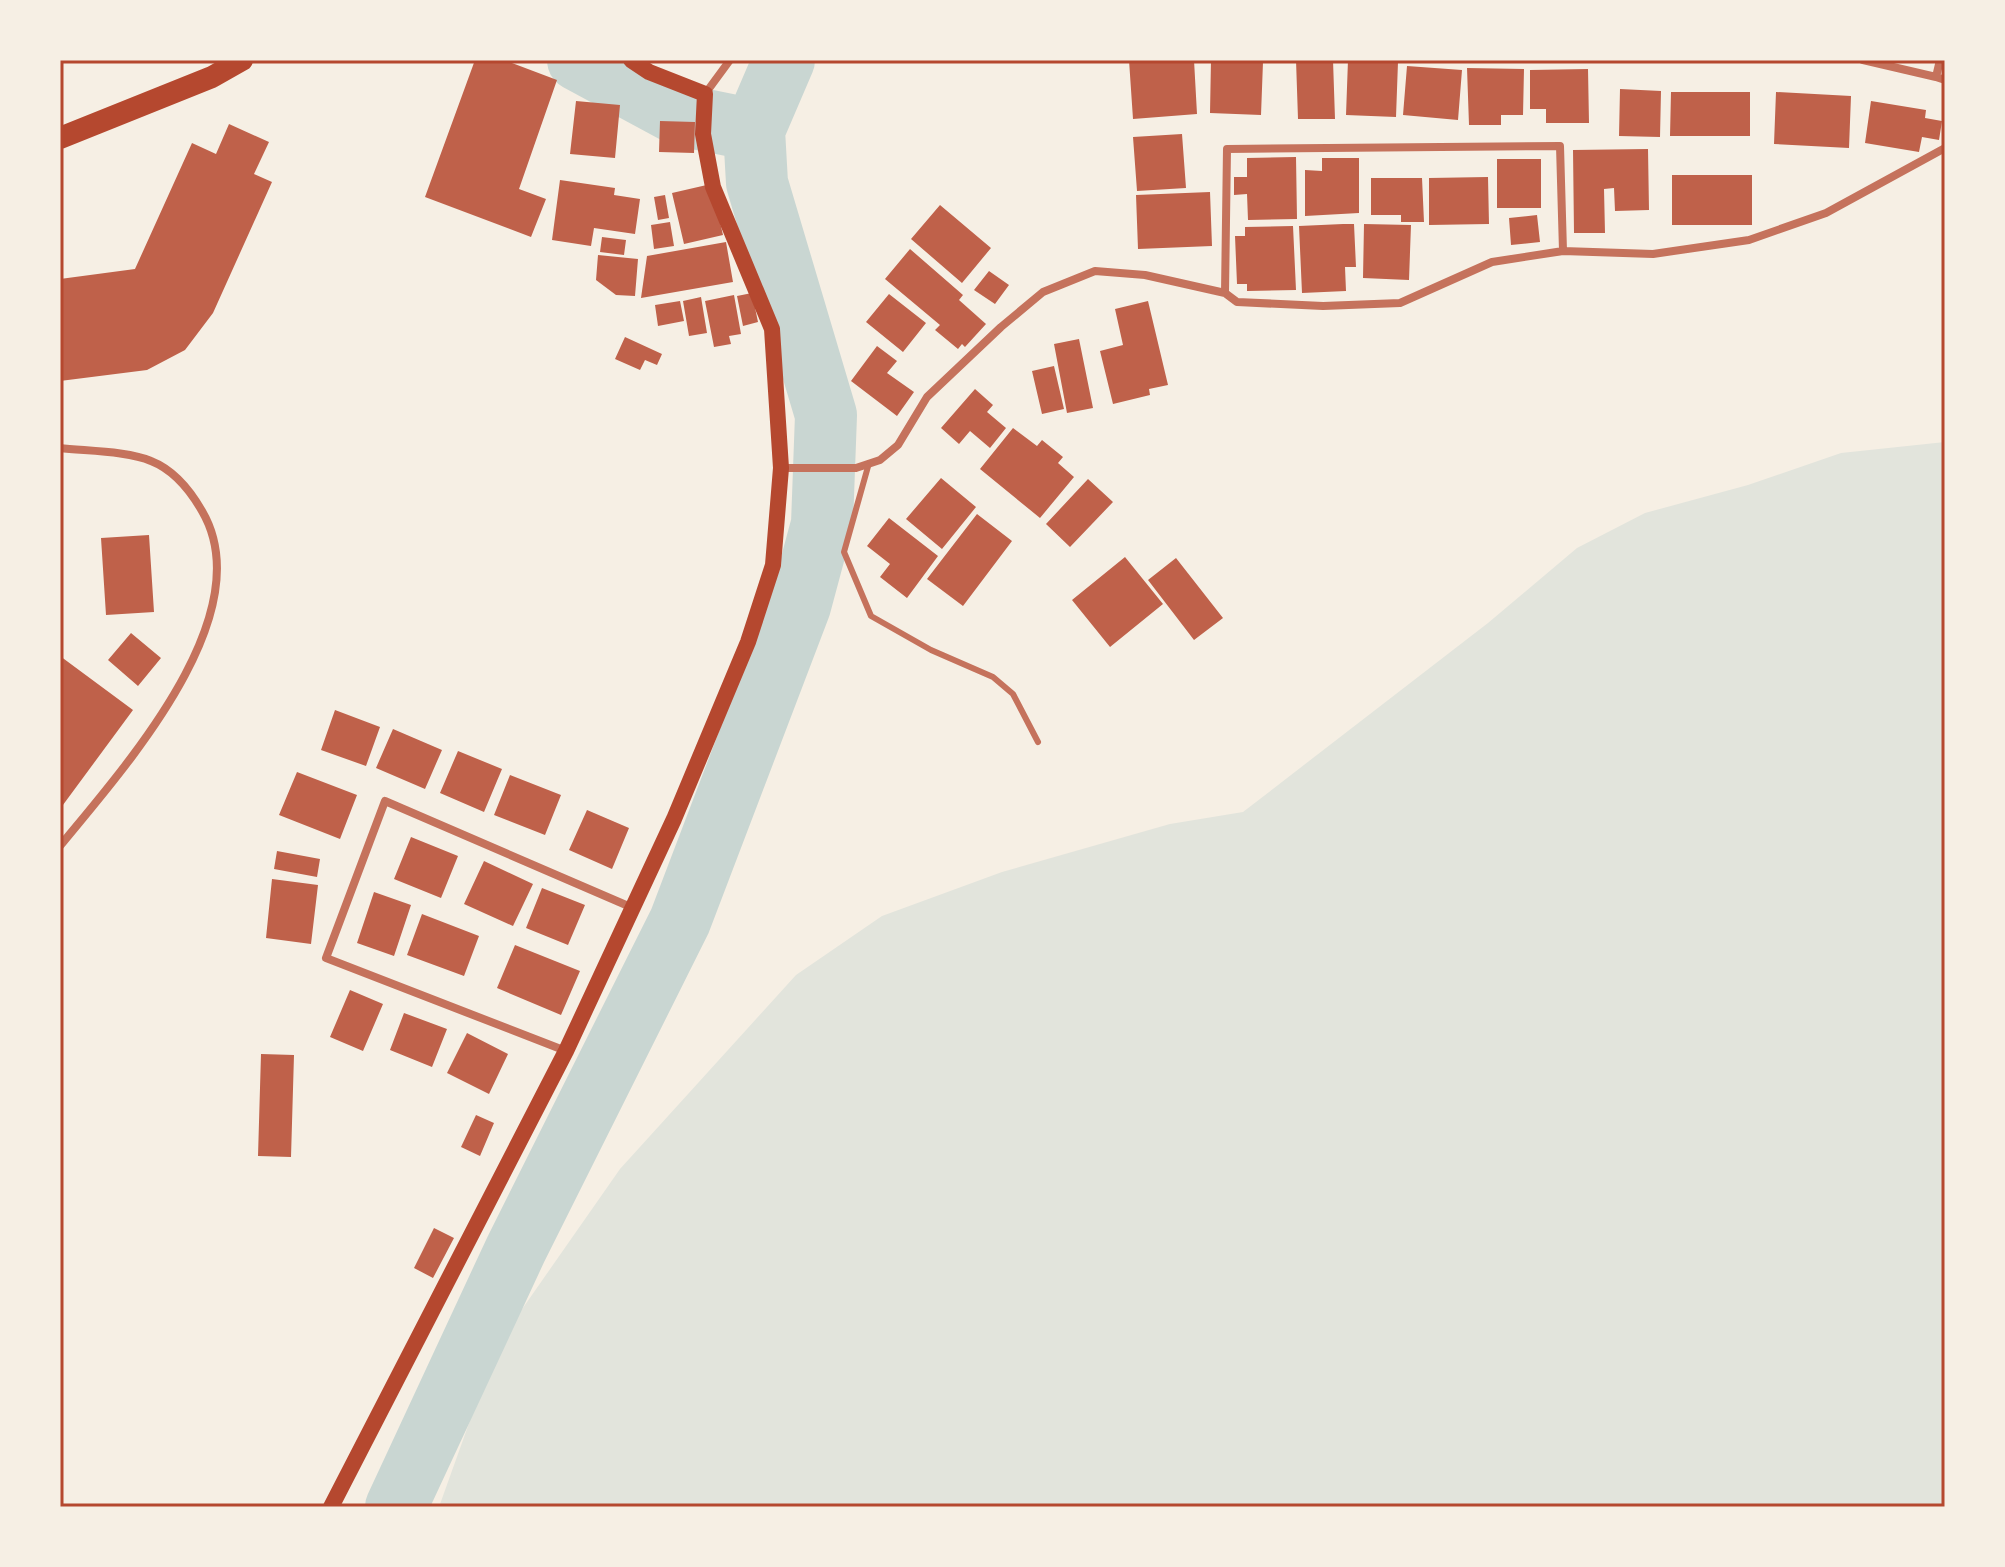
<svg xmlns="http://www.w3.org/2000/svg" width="2005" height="1567" font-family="'Roboto Condensed',sans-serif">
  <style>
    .green { fill: #e2e4dc }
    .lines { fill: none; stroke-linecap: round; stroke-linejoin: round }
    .river { stroke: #c9d6d2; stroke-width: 62 }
    .building { fill: #bf614a }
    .service { stroke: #c5725c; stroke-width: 6 }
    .minor { stroke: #c5725c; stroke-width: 8 }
    .secondary { stroke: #b5482f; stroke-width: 16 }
    .trunk { stroke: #b5482f; stroke-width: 22 }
    .neatline { fill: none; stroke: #b5482f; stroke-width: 3 }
  </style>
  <rect width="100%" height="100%" fill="#f6efe4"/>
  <!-- green -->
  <path class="green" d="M1945,442V1507H439L497,1345L620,1169L796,975L882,916L1002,872L1170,824L1243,812L1488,623L1577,548L1645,513L1748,485L1841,453Z"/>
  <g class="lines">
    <!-- river -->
    <path class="river" d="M578,60L680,115L754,130
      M396,1507L516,1249L680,921L800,606L822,524L826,415L757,183L754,130L784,60"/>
  </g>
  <!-- building -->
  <path class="building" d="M475,60H504L557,80L519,189L546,199L531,237L425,197Z
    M1129,60H1194L1197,114L1133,119Z
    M1211,60L1263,62L1261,115L1210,113Z
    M1296,60H1333L1335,119H1298Z
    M1348,60L1398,62L1396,117L1346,115Z
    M1407,66L1462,70L1458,120L1403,115Z
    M1467,68L1524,69L1523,115H1501V125H1469Z
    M1588,69L1589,123H1546V109H1530V70Z
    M1620,89L1661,91L1660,137L1619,136Z
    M1671,92H1750V136H1670Z
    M1776,92L1851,96L1849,148L1774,144Z
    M576,101L620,105L615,158L570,154Z
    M1871,101L1926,110L1925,118L1942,121L1939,140L1922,137L1919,152L1865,143Z
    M660,121L695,122L694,153L659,152Z
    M229,124L269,142L254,174L272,182L213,313L185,350L147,370L60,381V279L135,269L192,143L216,154Z
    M1182,134L1186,188L1137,191L1133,137Z
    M1648,149L1649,210L1615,211L1614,188L1604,189L1605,233H1574L1573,150Z
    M1296,157L1297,219L1248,220L1247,194L1234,195V177H1247V158Z
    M1322,158H1359V213L1305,216V170L1322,171Z
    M1497,159H1541V208H1497Z
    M1672,175H1752V225H1672Z
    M1488,177L1489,224L1429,225V178Z
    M1371,178H1422L1424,222H1401V215H1371Z
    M560,180L615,188L614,195L640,199L635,234L594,228L591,246L552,240Z
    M711,184L723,235L684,244L672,193Z
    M1210,192L1212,246L1138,249L1136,195Z
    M665,195L669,218L658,220L654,197Z
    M940,205L991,248L962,283L911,239Z
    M1537,215L1540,242L1511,245L1509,218Z
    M670,222L674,246L654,249L651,225Z
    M1343,224H1354L1356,267H1345L1346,291L1302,293L1299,226Z
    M1364,224L1411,225L1409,280L1363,278Z
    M1293,226L1296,290L1247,291V284H1237L1235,236H1245V227Z
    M602,237L626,240L624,255L600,252Z
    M726,242L733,282L641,298L647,256Z
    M910,249L963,295L959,300L986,324L965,347L962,344L958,349L935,330L940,325L885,279Z
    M598,255L638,259L635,296L616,295L596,280Z
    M989,271L1009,285L995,304L974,290Z
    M752,293L758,322L743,326L737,296Z
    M889,294L926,323L903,352L866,322Z
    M734,295L741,334L729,336L731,344L714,347L705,301Z
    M701,297L707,333L689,336L683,301Z
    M680,301L684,321L658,326L655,305Z
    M1148,301L1168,385L1149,389L1150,395L1113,404L1100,351L1123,345L1115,309Z
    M625,337L662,354L657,365L645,360L640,370L615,359Z
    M1079,339L1093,408L1067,413L1054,344Z
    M877,346L897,361L887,373L914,392L897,416L851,381Z
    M1054,366L1064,409L1042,414L1032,371Z
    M975,389L993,405L987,412L1006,428L990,448L970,431L959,444L941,428Z
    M1013,428L1037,446L1042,440L1063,457L1058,463L1074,477L1040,518L980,469Z
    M941,478L976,507L942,549L906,519Z
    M1088,479L1113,502L1070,547L1046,524Z
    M977,514L1012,541L963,606L927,579Z
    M889,518L938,556L907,598L880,577L890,564L867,546Z
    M149,535L154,612L106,615L101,538Z
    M1125,557L1163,604L1110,647L1072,600Z
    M1176,558L1223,618L1194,640L1148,580Z
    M131,633L161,658L138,686L108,660Z
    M60,656L133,710L60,809Z
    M335,710L380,727L366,766L321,750Z
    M393,729L442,750L425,789L376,768Z
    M458,751L502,769L484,812L440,793Z
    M297,772L357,795L340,839L279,815Z
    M510,775L561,795L545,835L494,815Z
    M587,810L629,828L612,869L569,850Z
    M411,837L458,856L441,898L394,879Z
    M277,851L320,859L317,877L274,869Z
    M484,861L533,884L513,926L464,904Z
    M272,879L318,885L311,944L266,938Z
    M542,888L585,905L568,945L526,928Z
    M374,892L411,905L394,956L357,943Z
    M422,914L479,936L464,976L407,955Z
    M515,945L580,971L561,1015L497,988Z
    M350,990L383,1004L363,1051L330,1037Z
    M404,1013L447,1029L432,1067L390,1050Z
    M467,1033L508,1054L489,1094L447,1073Z
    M261,1054L294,1055L291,1157L258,1156Z
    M476,1115L494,1123L480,1156L461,1147Z
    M434,1228L454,1238L433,1278L414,1268Z"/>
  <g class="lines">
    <!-- service -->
    <path class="service" d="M869,463L844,552L871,616L931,650L993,677L1013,694L1038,742"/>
    <!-- minor -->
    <path class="minor" d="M1863,60L1936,77
      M1940,60L1936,77L1945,80
      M705,94L730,60
      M1225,293L1227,149L1560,146L1563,251
      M60,448C85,451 129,451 151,461C174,470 190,490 202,511C263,615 122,770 60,846
      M781,468H856L880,460L898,445L927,397L1001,327L1043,292L1095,271L1145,275L1225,293L1237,302L1323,306L1400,303L1492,262L1563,251L1653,254L1749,240L1826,213L1945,148
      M566,1051L326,958L385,801L633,908"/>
    <!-- secondary -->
    <path class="secondary" d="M331,1507L566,1051L674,819L748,642L773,565L781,468L772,329L713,187L703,134L705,94L649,72L631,60"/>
    <!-- trunk -->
    <path class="trunk" d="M60,138L212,77L242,60"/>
  </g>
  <!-- border -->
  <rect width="2005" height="1567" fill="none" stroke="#f6efe4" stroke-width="124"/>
  <rect x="62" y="62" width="1881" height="1443" class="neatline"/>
</svg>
